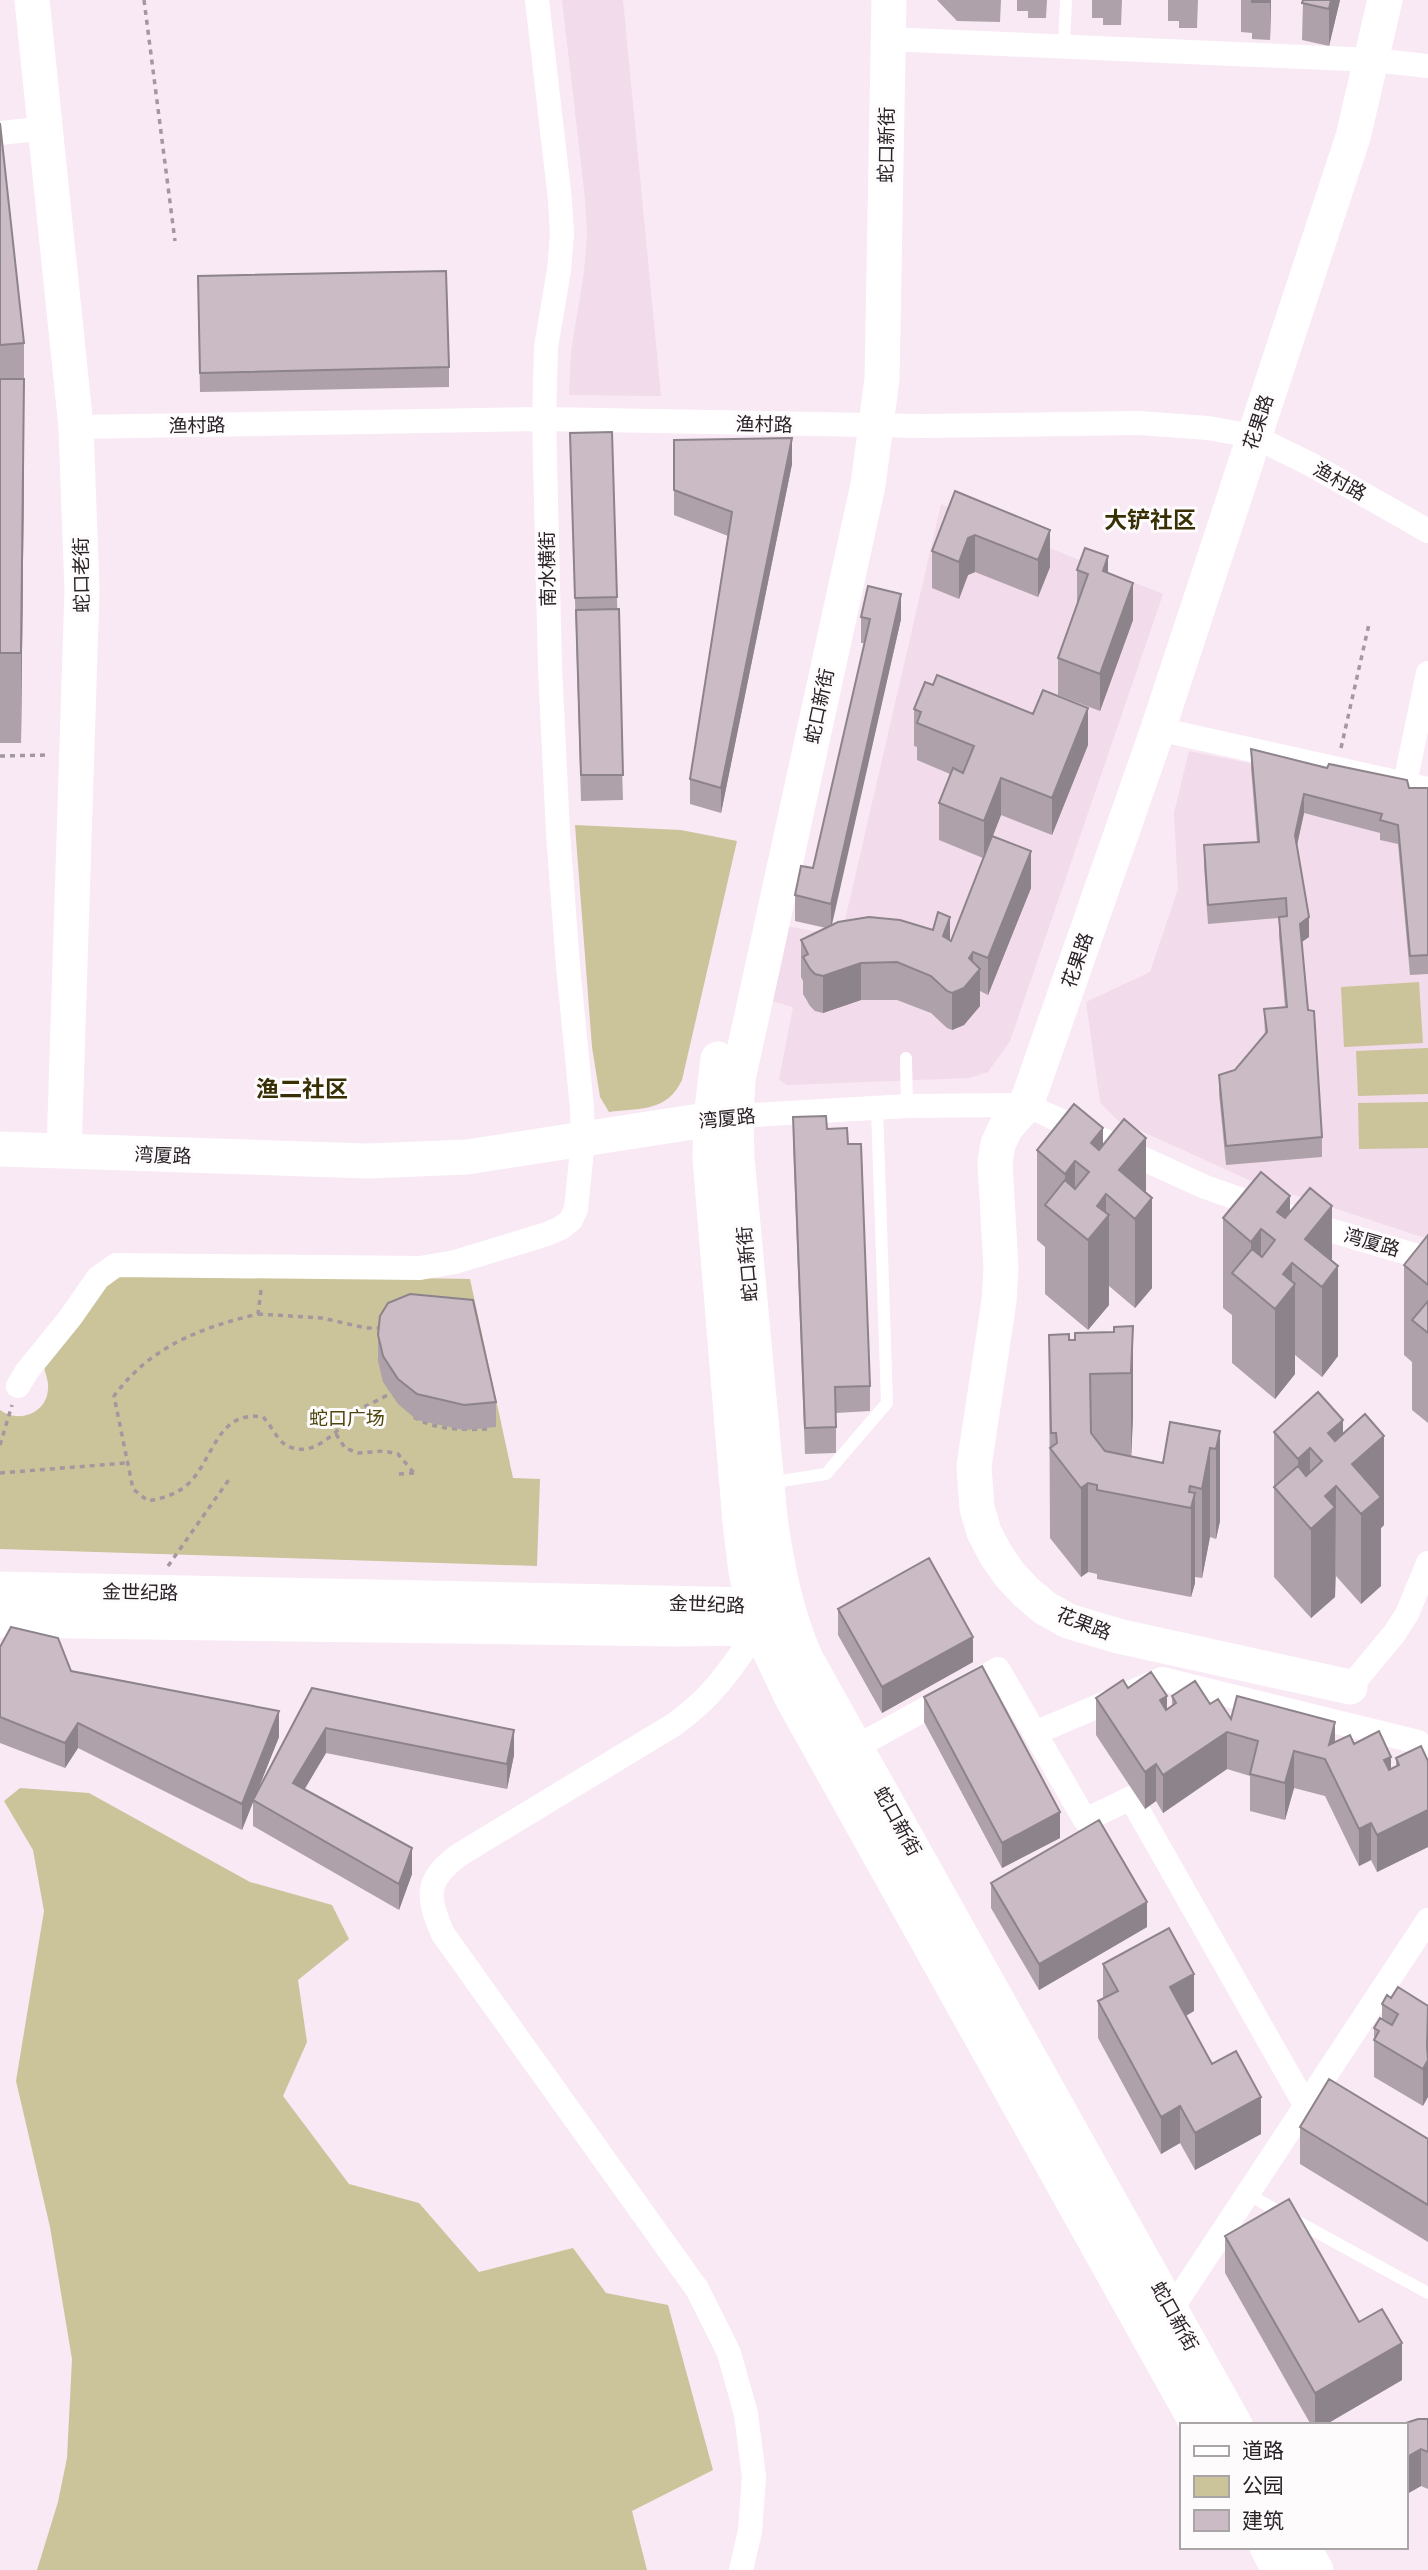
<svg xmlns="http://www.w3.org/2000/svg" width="1428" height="2570" font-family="'Archivo Narrow','Noto Sans SC',sans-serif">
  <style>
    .built { fill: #f2dbeb }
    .green { fill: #cbc39a }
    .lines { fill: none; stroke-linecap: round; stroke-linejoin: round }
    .path { stroke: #a397a0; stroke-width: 3.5; stroke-dasharray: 5 5; stroke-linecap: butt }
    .lane { stroke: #fff; stroke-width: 12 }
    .street { stroke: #fff; stroke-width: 24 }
    .secondary { stroke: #fff; stroke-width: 35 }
    .wall { fill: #aea1a9 }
    .shaded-wall { fill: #8d838a }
    .building { fill: #cabbc5; stroke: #8d838a; stroke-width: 2 }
    .labels { text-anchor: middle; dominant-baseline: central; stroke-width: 6; stroke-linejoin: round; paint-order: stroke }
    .street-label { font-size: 19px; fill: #292327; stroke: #fefbfd }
    .park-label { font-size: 19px; fill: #4f460e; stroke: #fefbfd }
    .quarter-label { font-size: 23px; font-weight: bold; fill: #383004; stroke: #fefbfd }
  </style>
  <rect width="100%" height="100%" fill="#f9e9f4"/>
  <!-- built -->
  <path class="built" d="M562,0H623L661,396L569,395L571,351L584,273L587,235L585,198Z
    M941,504L1163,594L1010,1041L988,1072L969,1078L787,1085L779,1080L793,1007L768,1000L786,926L830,934L843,929Z
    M1189,751L1428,799V1239L1249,1180L1117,1120L1100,1102L1086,1002L1150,972L1178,889L1174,813Z"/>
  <!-- green -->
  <path class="green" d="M575,825L681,830L737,841L682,1080C667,1112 640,1108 609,1112L600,1097L592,1047Z
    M1419,982L1423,1043L1344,1047L1341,987Z
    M1428,1048V1094L1358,1096L1356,1051Z
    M1428,1102V1148L1359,1149L1358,1103Z
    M120,1273L470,1279L513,1478L540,1479L537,1566L0,1549V1410C19,1424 47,1413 48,1389C49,1381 45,1374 44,1366L106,1279Z
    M20,1788L89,1793L250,1882L332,1905L349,1939L298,1980L307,2042L283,2096L349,2184L419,2203L479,2272L573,2248L606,2293L668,2305L713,2470L632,2511L647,2570H37L58,2502L67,2458L72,2359L50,2227L16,2081L44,1911L33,1850L4,1801Z"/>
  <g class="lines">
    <!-- path -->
    <path class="path" d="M144,0L175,241
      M1341,748L1369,624
      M0,756L48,755
      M261,1290L258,1314C200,1328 151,1346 114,1396L133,1489L148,1501C163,1498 176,1495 188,1484C214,1460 216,1410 263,1417C270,1424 276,1437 283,1443C313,1464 339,1427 358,1411C367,1404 383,1399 390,1393
      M258,1314L322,1318L366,1328H382
      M414,1417C434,1430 464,1430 487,1429
      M336,1434L345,1448L358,1453L384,1451L398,1454L414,1473
      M0,1445L12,1405
      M0,1473L126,1463
      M399,1474L414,1473
      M168,1566L230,1478"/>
    <!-- lane -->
    <path class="lane" d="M1064,46L1066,0
      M906,1058L907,1106
      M768,1483L826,1474L887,1403L877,1108
      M1247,2194L1428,2293"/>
    <!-- street -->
    <path class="street" d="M888,39L1373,60L1428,66
      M0,133L47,128
      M76,427L544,419L921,426L1139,423L1208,428L1253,436L1312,465L1428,531
      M1158,729L1428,789
      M1405,783L1428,673
      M736,1116L907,1106L1026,1105L1205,1187L1319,1227L1428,1259
      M18,1386L27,1371L70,1318L98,1278L116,1265L420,1268L455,1262L547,1234L561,1228L571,1220L576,1209L583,1140L582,1108L568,966L558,833L550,667L544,419L546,347L559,270L562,234L560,200L537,0
      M1350,1687L1394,1634L1407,1614L1428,1563
      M1035,1733L1162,1679L1418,1742L1428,1760
      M856,1747L998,1669L1085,1820L1131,1798L1306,2106
      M1171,2310L1428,1920
      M741,2570L750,2531L754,2477L746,2414L729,2353L697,2289L443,1934C427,1897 424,1881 459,1855L675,1724C715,1695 731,1668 759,1628"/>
    <!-- secondary -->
    <path class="secondary" d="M32,0L76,427L82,590L64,1151
      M889,0L882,379L868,485L738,1079L736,1116L737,1159L770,1518C777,1567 786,1614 806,1659L1235,2425
      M718,1059L711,1119L710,1158L740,1522L746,1572L759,1628L792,1698L1198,2425
      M0,1149L368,1161L467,1157L732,1116
      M0,1589L752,1605L772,1611
      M0,1620L676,1629L759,1628L776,1622
      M1350,1687L1118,1636L1068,1621L1045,1608L1027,1593L1010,1575L996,1555L984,1532L977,1508L974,1466L999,1301L1001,1268L995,1163L998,1144L1006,1127L1026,1105L1158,729L1353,137L1385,0
      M1267,2547L1279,2570
      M1303,2547L1316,2570"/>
  </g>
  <!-- wall -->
  <path class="wall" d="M937,0H1001L1000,22L957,21Z
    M1017,0H1047L1046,18H1028V11H1017Z
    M1092,0H1122L1121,25H1103V18H1092Z
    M1168,0H1198L1197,28H1179V21H1168Z
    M1241,0H1271L1270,40L1252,39V33L1241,32Z
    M1303,0H1340L1329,46L1302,40Z
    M0,123L24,343V469L21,743H0Z
    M198,296L449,367V387L200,392Z
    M612,432L623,800L581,801L570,433Z
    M674,440L792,464L721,813L690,804V779L728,536L674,515Z
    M955,491L1050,567L1038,597L975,572L968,575L959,599L932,588V551Z
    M1077,570L1108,573L1133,620L1100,711L1058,695V658L1077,605Z
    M861,617L901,619L831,925L951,941L983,858L939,840V803L950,774L917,760V747L914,746V709L1088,745L1052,835L1001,815L993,836L1031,888L988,995L980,991V1006L964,1025L952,1030L947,1028L931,1013L897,1000H861L823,1013L815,1011L810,1006L803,994V981L801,977V940L826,928L795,921V895L813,868L865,643H861Z
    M1251,749L1409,788H1428V974L1410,975L1398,844L1380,840V833L1304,813L1297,845L1309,937L1302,942L1308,1010L1322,1137V1157L1226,1165L1219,1094V1075L1235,1070L1265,1035L1264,1009L1285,1007L1279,936V918L1208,924L1204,865V845L1257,842L1251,768Z
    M793,1117L827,1129L848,1144L870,1386V1411L836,1413V1453L805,1454L793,1142Z
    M1103,1145L1146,1193L1152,1288L1135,1308L1109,1286V1305L1088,1330L1045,1294V1247L1037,1240V1150Z
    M1290,1213L1332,1262L1338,1356L1322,1377L1295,1355V1374L1275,1399L1232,1363V1315L1223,1308V1218Z
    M1428,1235V1423L1412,1410V1362L1404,1355V1265Z
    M1133,1326V1416L1131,1456L1163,1463L1220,1431V1521L1216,1539L1210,1537L1202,1578L1195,1577V1583L1191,1597L1097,1579V1574L1088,1572L1081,1577L1050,1538L1049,1335L1069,1340H1075L1114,1332Z
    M378,1335L496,1402V1427L464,1430L417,1420L398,1404L383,1382L378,1361Z
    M1274,1432L1343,1434L1384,1525L1381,1528V1586L1361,1604L1336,1576L1335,1597L1311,1618L1274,1577Z
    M838,1609L973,1662L882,1713L838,1635Z
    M0,1647L71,1671L279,1737L255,1796L312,1688L514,1755L507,1789L326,1753L304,1789L412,1874L399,1910L253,1826V1802L242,1830L78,1748L65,1768L0,1743Z
    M1128,1688L1167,1709L1172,1706V1696L1210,1704L1231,1719L1335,1742L1354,1744L1391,1769L1396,1767V1758L1428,1761V1847L1377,1872L1371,1860L1359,1866L1325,1796L1294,1788L1285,1820L1250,1811V1776L1227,1769L1163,1813L1156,1801L1145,1809L1096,1735V1698Z
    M924,1697L1060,1838L1002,1868L924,1722Z
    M991,1883L1147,1927L1039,1990L991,1908Z
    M1103,1964L1194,2011L1186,2016L1212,2064L1261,2134L1195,2170L1180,2143L1161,2154L1098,2038V2001L1103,1999Z
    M1391,1998L1428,2006L1423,2106L1374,2077V2028L1382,2019V2004Z
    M1300,2127L1428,2139V2242L1300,2164Z
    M1225,2236L1402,2380L1325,2425H1311L1225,2273Z
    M1428,2419V2489L1421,2486L1405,2495V2425Z"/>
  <!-- shaded-wall -->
  <path class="shaded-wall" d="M1270,0H1271L1270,40Z
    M1331,0H1340L1329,46V9Z
    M24,379V469L21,743V653Z
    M792,438V464L721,813V788Z
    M1050,530V567L1038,597V560Z
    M975,535V572L968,575L959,599V562L968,538Z
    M1108,556V593L1103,571Z
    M1133,583V620L1100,711V674Z
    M901,594V619L831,929V904Z
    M1088,708V745L1052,835V798Z
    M1001,778V815L984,858V821Z
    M1304,794V813L1295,854V835Z
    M1031,851V888L988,995V958Z
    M950,917V954L943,936Z
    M1309,917V937L1300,943V924Z
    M973,952V977L980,969V1006L964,1025L952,1030V993L969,958Z
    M861,963V1000L823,1013V976Z
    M1103,1128V1198L1106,1194V1219L1109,1215V1305L1088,1330V1240L1091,1143Z
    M1146,1138V1205L1152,1198V1288L1135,1308V1219L1119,1170Z
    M1075,1161V1229L1065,1221V1174Z
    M1290,1196V1266L1292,1263V1287L1295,1284V1374L1275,1399V1309L1277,1212Z
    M1332,1206V1274L1338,1266V1356L1322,1377V1287L1305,1239Z
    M1261,1229V1298L1251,1289V1242Z
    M1133,1326V1416L1131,1462V1373Z
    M1343,1420V1494L1336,1486L1335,1597L1311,1618V1529L1325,1496L1328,1433Z
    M1220,1431V1521L1216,1539V1449Z
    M1384,1436V1525L1381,1528V1586L1361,1604V1514L1352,1464Z
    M1210,1448V1537L1202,1578V1489Z
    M1310,1448V1528L1298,1514V1459Z
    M1088,1483V1572L1081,1577V1488Z
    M1195,1493V1583L1191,1597V1508Z
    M973,1637V1662L882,1713V1687Z
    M1167,1696V1733L1160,1700Z
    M279,1711V1737L242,1830V1804Z
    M1335,1722V1759L1329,1745Z
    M78,1723V1748L65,1768V1743Z
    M326,1728V1753L293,1809V1783Z
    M514,1730V1755L507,1789V1764Z
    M1227,1732V1769L1163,1813V1775Z
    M1294,1751V1788L1285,1820V1783Z
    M1391,1757V1794L1384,1760Z
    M1156,1764V1801L1145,1809V1772Z
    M1428,1810V1847L1377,1872V1835Z
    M1060,1812V1838L1002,1868V1843Z
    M1371,1823V1860L1359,1866V1829Z
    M412,1848V1874L399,1910V1884Z
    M1147,1902V1927L1039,1990V1964Z
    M1194,1974V2011L1170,2024V1987Z
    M1428,2045V2097L1423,2106V2069Z
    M1261,2097V2134L1195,2170V2133Z
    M1180,2106V2143L1161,2154V2117Z
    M1402,2343V2380L1325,2425H1315V2393Z
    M1421,2449V2486L1405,2495V2458Z"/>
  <!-- building -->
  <path class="building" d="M1252,0H1270V2H1252Z
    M1303,0H1331L1329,9L1302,3Z
    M0,123L24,343L0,345Z
    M446,271L449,367L200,373L198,276Z
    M0,379H24L21,653H0Z
    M612,432L617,597L575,598L570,433Z
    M792,438L721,788L690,779L732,512L674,490V440Z
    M955,491L1050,530L1038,560L975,535L968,538L959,562L932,551Z
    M1085,548L1108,556L1103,571L1133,583L1100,674L1058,658L1088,574L1077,570Z
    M868,586L901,594L831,904L795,895L801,866L813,868L870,619L861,617Z
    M619,609L623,775H581L576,610Z
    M937,675L1033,714L1043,690L1088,708L1052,798L1001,778L984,821L939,803L953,768L963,773L974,746L917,723L921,712L914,709L925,682L933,685Z
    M1251,749L1327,768L1329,764L1407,780L1409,788H1428V955L1410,956L1398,825L1380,820L1382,814L1304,794L1295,835L1309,917L1300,924L1308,1010L1314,1011L1322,1137L1226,1146L1219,1075L1235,1070L1267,1032L1264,1009L1287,1007L1279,917L1287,916L1286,898L1208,905L1204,845L1259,842Z
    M992,836L1031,851L988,958L973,952L969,958L980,969L964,988L952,993L947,991L931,976L897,962L861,963L823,976L815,974L810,969L803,957L808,954L801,940L838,922L869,917L900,920L933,930L938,912L950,917L943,936L951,941Z
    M1074,1104L1103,1128L1091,1143L1099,1150L1124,1119L1146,1138L1119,1170L1152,1198L1135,1219L1106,1194L1097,1206L1109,1215L1088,1240L1045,1205L1065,1180L1075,1189L1089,1172L1075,1161L1065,1174L1037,1150Z
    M826,1116L827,1129L847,1128L848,1144H861L870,1386L835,1387L836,1427L805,1428L793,1117Z
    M1261,1172L1290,1196L1277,1212L1285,1218L1310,1188L1332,1206L1305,1239L1338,1266L1322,1287L1292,1263L1283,1274L1295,1284L1275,1309L1232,1273L1252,1249L1262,1257L1275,1240L1261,1229L1251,1242L1223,1218Z
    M1428,1235V1285L1404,1265Z
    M410,1294L473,1300L496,1402L464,1405L417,1394L398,1379L383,1356L378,1335L380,1316L388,1303Z
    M1428,1301V1333L1412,1320Z
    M1133,1326L1131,1373L1090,1374L1091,1433L1105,1451L1163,1463L1170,1422L1220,1431L1216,1449L1210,1448L1202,1489L1190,1486L1189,1492L1195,1493L1191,1508L1097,1490V1485L1088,1483L1081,1488L1050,1448L1057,1443L1056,1433H1051L1049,1335L1069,1334V1340H1075V1333L1114,1332V1327Z
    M1318,1392L1343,1420L1328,1433L1335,1441L1365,1414L1384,1436L1352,1464L1381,1497L1361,1514L1336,1486L1325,1496L1335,1507L1311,1529L1274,1487L1298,1466L1306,1476L1322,1461L1310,1448L1298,1459L1274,1432Z
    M929,1558L973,1637L882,1687L838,1609Z
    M11,1627L58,1638L71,1671L279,1711L242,1804L78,1723L65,1743L0,1717V1647Z
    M982,1666L1060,1812L1002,1843L924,1697Z
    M1151,1672L1167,1696L1160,1700L1166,1710L1176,1703L1172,1696L1195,1681L1210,1704L1218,1699L1231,1719L1237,1696L1335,1722L1329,1745L1350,1735L1354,1744L1379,1731L1391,1757L1384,1760L1389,1770L1399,1765L1396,1758L1421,1746L1428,1761V1810L1377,1835L1371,1823L1359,1829L1325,1759L1294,1751L1285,1783L1250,1774L1258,1741L1227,1732L1163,1775L1156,1764L1145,1772L1096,1698L1123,1680L1128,1688Z
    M312,1688L514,1730L507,1764L326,1728L293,1783L412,1848L399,1884L253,1800Z
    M1099,1820L1147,1902L1039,1964L991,1883Z
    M1169,1928L1194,1974L1170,1987L1212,2064L1236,2051L1261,2097L1195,2133L1180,2106L1161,2117L1098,2001L1118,1991L1103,1964Z
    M1398,1987L1428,2006L1427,2047L1428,2060L1423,2069L1374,2040L1379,2031L1374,2028L1380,2018L1392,2025L1398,2014L1382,2004L1387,1995L1391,1998Z
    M1329,2079L1428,2139V2205L1300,2127Z
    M1289,2199L1359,2322L1382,2309L1402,2343L1315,2393L1225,2236Z
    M1418,2419H1428V2452L1421,2449L1405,2458V2425H1400Z"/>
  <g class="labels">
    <!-- street labels -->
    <g class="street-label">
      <text transform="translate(886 145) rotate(-89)">蛇口新街</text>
      <text transform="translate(1258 422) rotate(-72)">花果路</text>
      <text transform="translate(764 424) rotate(1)">渔村路</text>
      <text transform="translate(197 425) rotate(-1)">渔村路</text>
      <text transform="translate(1340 481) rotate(29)">渔村路</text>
      <text transform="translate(547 569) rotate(-91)">南水横街</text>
      <text transform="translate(81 575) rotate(-91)">蛇口老街</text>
      <text transform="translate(819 706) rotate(-78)">蛇口新街</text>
      <text transform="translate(1077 960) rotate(-71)">花果路</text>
      <text transform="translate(727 1118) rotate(-6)">湾厦路</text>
      <text transform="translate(163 1155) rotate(2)">湾厦路</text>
      <text transform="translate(1372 1242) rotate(16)">湾厦路</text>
      <text transform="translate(747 1264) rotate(-95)">蛇口新街</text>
      <text transform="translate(140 1592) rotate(1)">金世纪路</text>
      <text transform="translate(707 1604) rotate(2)">金世纪路</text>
      <text transform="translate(1084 1623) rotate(21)">花果路</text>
      <text transform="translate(898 1821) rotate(61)">蛇口新街</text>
      <text transform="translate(1175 2316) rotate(61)">蛇口新街</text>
    </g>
    <!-- park labels -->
    <g class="park-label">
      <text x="347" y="1418">蛇口广场</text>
    </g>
    <!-- quarter labels -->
    <g class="quarter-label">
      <text x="1150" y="519">大铲社区</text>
      <text x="302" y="1088">渔二社区</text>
    </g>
  </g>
  <!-- legend -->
  <rect x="1180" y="2423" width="228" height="126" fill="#fefbfd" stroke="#a9a5a7" stroke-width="2"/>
  <rect x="1194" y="2446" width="35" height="10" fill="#ffffff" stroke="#a9a5a7" stroke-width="2"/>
  <text x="1242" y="2458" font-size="21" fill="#292327">道路</text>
  <rect x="1194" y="2476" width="35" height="21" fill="#cbc39a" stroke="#a9a5a7" stroke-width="2"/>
  <text x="1242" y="2493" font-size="21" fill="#292327">公园</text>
  <rect x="1194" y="2510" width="35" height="21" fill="#cabbc5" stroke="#a9a5a7" stroke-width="2"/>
  <text x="1242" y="2528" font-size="21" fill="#292327">建筑</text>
</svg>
